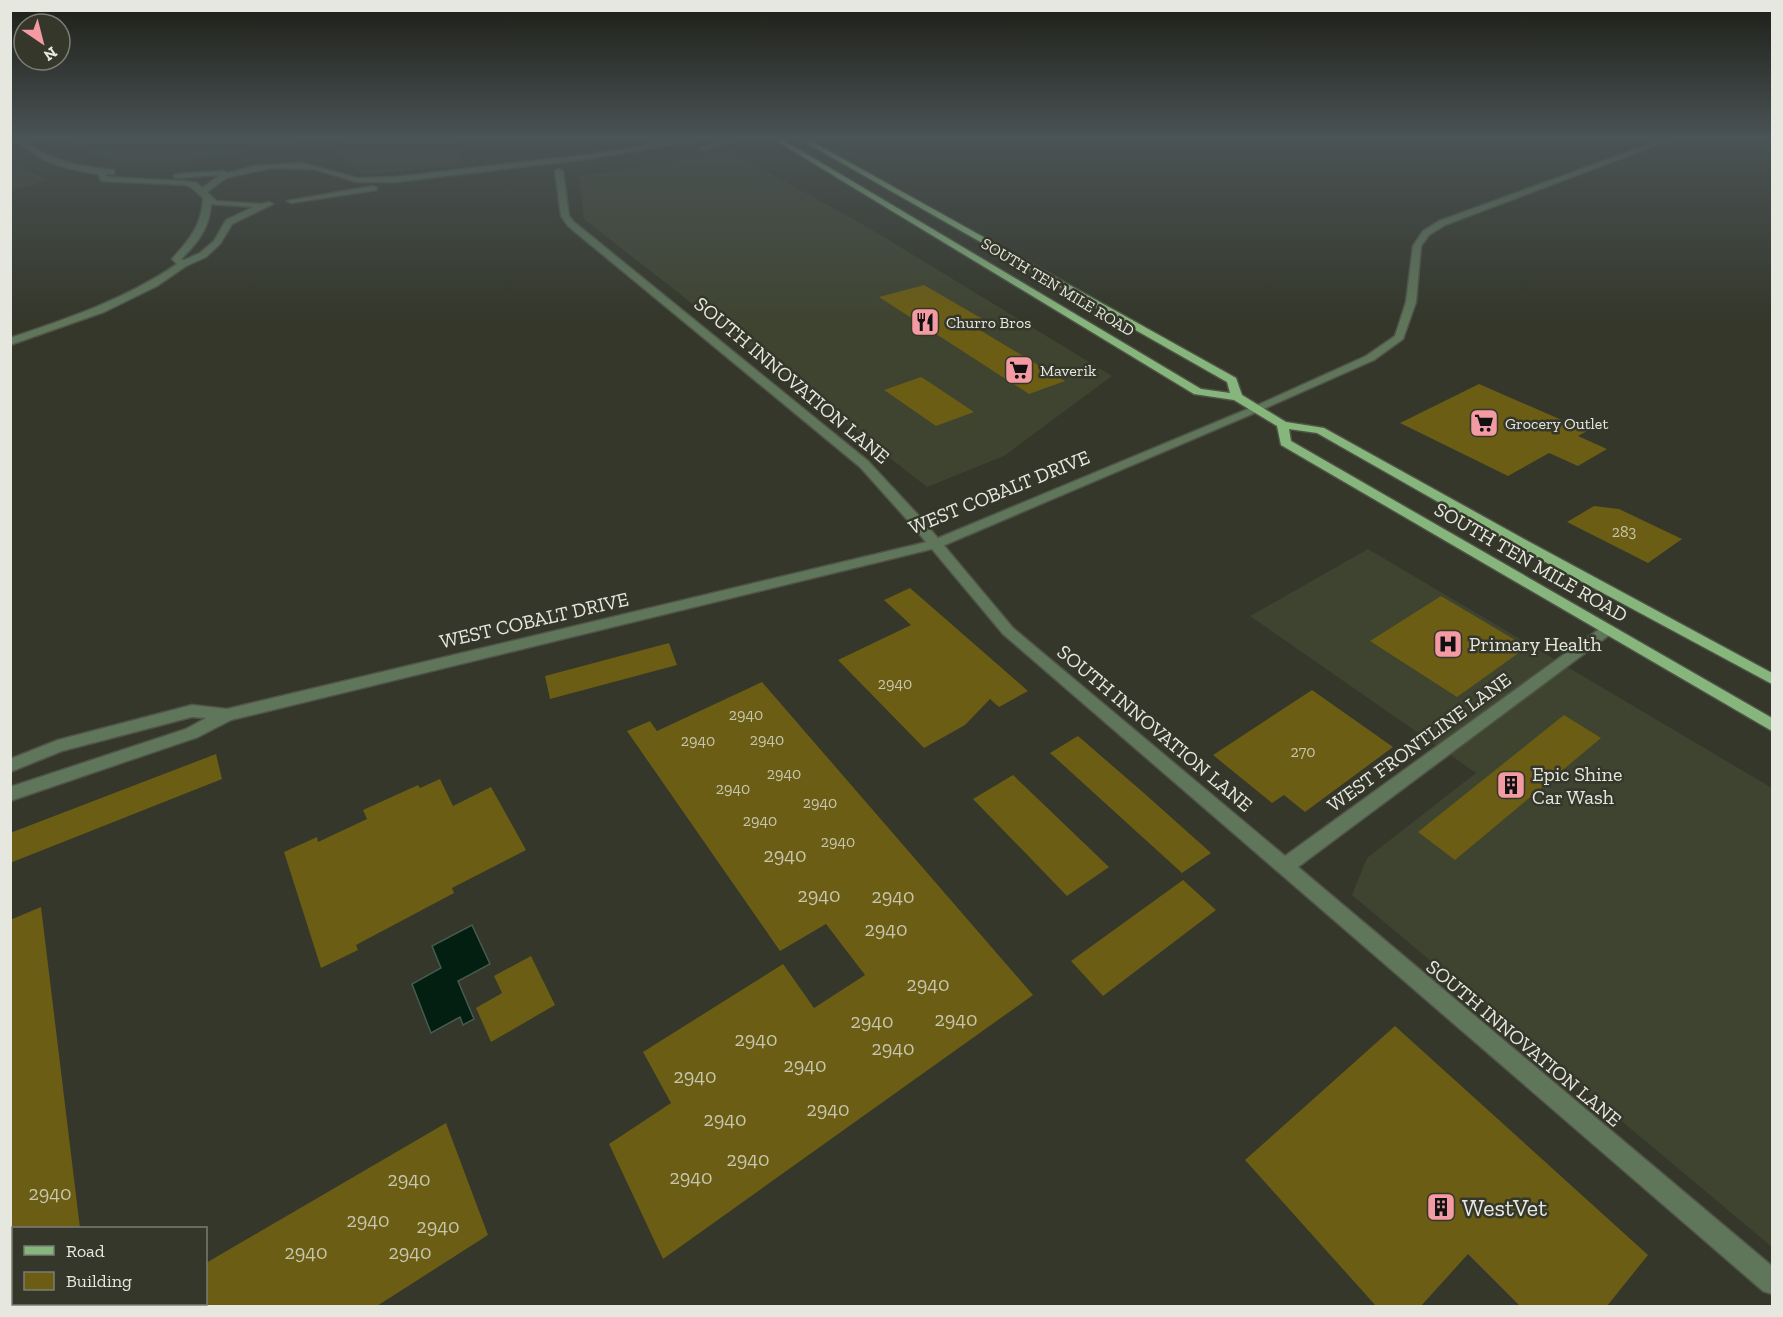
<svg xmlns="http://www.w3.org/2000/svg" width="1783" height="1317" font-family="'Zilla Slab',serif">
  <style>
    .built { fill: #3f4431 }
    .water { fill: #021f12; stroke: #465b50; stroke-width: 1.5 }
    .building { fill: #6b5d14 }
    .lines { fill: none; stroke-linecap: round; stroke-linejoin: round }
    .minor-casing { stroke: #505347; stroke-width: 3 }
    .tertiary-casing { stroke: #505347; stroke-width: 3 }
    .primary-casing { stroke: #505347; stroke-width: 3 }
    .minor { fill: #5f765a; fill-rule: evenodd }
    .tertiary { fill: #5f765a; fill-rule: evenodd }
    .primary { fill: #87b67d; fill-rule: evenodd }
    .labels { text-anchor: middle; dominant-baseline: central; stroke-width: 5; stroke-linejoin: round; paint-order: stroke }
    .far-street-label { font-size: 16px; fill: #e6e8e0; stroke: #34372a }
    .far-poi-label { font-size: 16px; fill: #e6e8e0; stroke: #34372a; text-anchor: start }
    .number-label { font-size: 16px; fill: #c7c5ad }
    .street-label { font-size: 20px; fill: #e6e8e0; stroke: #34372a }
    .poi-label { font-size: 20px; fill: #e6e8e0; stroke: #34372a; text-anchor: start }
    .near-number-label { font-size: 20px; fill: #c7c5ad }
    .near-poi-label { font-size: 24px; fill: #e6e8e0; stroke: #34372a; text-anchor: start }
  </style>
  <rect width="100%" height="100%" fill="#34372a"/>
  <!-- built -->
  <path class="built" d="M60,137H337L154,166L123,163L97,155Z
    M348,137H461L459,166L362,175L346,161L341,151Z
    M729,150L869,228L1112,376L1004,456L927,487L584,219L579,176L639,168Z
    M11,163L47,179L27,187L11,190Z
    M1368,549L1772,788V1247L1352,895L1367,858L1476,773L1250,616Z"/>
  <!-- water -->
  <path class="water" d="M472,925L490,964L458,981L474,1019L463,1025L460,1017L431,1033L412,984L441,968L432,946Z"/>
  <!-- building -->
  <path class="building" d="M924,285L986,321L973,326L1065,381L1029,394L879,297Z
    M921,377L926,380L974,412L936,426L884,390Z
    M1479,384L1587,431L1578,436L1607,449L1578,466L1549,453L1508,476L1400,423Z
    M1594,506L1619,509L1682,539L1648,563L1567,522Z
    M910,588L1028,691L999,707L990,699L965,725L924,748L838,660L911,625L884,600Z
    M1441,596L1527,647L1457,697L1370,641Z
    M669,643L677,665L550,699L545,676Z
    M762,682L1033,995L663,1259L609,1144L671,1103L643,1052L783,964L814,1008L865,975L826,924L780,951L627,731L650,721L657,731Z
    M1312,690L1393,747L1305,812L1284,795L1272,803L1213,755Z
    M1564,715L1601,738L1455,860L1418,832Z
    M1078,736L1145,794L1211,853L1182,873L1050,753Z
    M216,754L222,779L10,863V833Z
    M1013,775L1109,867L1067,896L973,799Z
    M440,779L453,806L491,787L526,850L452,888L454,893L356,945L358,950L321,968L284,852L317,837L318,842L367,819L363,810L418,785L420,788Z
    M1183,880L1216,910L1103,996L1071,961Z
    M41,907L80,1228H10V920Z
    M531,956L555,1005L491,1042L476,1008L502,993L494,976Z
    M1395,1026L1648,1255L1607,1306H1520L1468,1254L1421,1306H1376L1245,1160Z
    M446,1123L488,1235L377,1306H206V1263Z"/>
  <g class="lines">
    <!-- minor casing -->
    <g class="minor-casing">
      <path id="minor" d="M1669,137H1678L1445,225L1429,235L1421,246L1416,302L1403,339L1374,360L1259,411L1255,412L1249,409L1366,356L1395,336L1406,302L1413,246L1423,231L1439,221Z
        M559,169L563,171L569,216L574,222L868,461L921,518L1013,628L1285,856L1602,627H1612L1614,630L1612,633L1298,867L1772,1266V1294L1763,1291L1003,634L911,524L860,467L568,226L561,216L555,171Z"/>
    </g>
    <!-- tertiary casing -->
    <g class="tertiary-casing">
      <path id="tertiary" d="M15,137C25,137 30,146 39,151C63,164 87,167 114,170V174H105L107,177L185,181L197,183L202,188L220,175L177,178L173,176L177,174L224,171L228,173L254,166L302,163L357,178L395,177L587,155L702,137H716L587,159L395,182H357L314,169L271,168L226,178L207,192L216,201L261,204L269,202L273,204L232,224L220,244L206,257L186,266L157,286L104,312L10,345V338C69,318 126,299 177,264L172,259C190,239 202,225 203,198L191,187L185,185L101,181L98,174C68,170 34,161 15,137ZM211,204L253,207L226,220L214,241L200,253L184,260L181,259C197,244 210,227 211,204Z
        M735,137H746L703,150L700,148Z
        M373,186L377,188L376,190L291,203L287,201Z
        M1255,406L1259,407V411L940,547L231,720L198,737L10,801V787L186,729L206,718L192,717L62,751L10,772V759L58,740L192,705L227,709L931,541Z"/>
    </g>
    <!-- primary casing -->
    <g class="primary-casing">
      <path id="primary" d="M770,137H778L1201,389L1230,393L1227,382L796,137H804L1236,378L1242,395L1286,422L1324,428L1524,539L1772,673V684L1514,545L1317,433L1289,429L1291,441L1772,718V731L1281,445L1277,426L1234,400L1194,394Z"/>
    </g>
    <!-- minor -->
    <use href="#minor" class="minor"/>
    <!-- tertiary -->
    <use href="#tertiary" class="tertiary"/>
    <!-- primary -->
    <use href="#primary" class="primary"/>
  </g>
  <!-- sky -->
  <linearGradient id="sky" x2="0" y2="1"><stop stop-color="#1d1e17"/><stop offset="0.43" stop-color="#4a5355"/><stop offset="1" stop-color="#4a5355" stop-opacity="0"/></linearGradient>
  <rect width="1783" height="321" fill="url(#sky)"/>
  <!-- icons -->
  <defs>
    <g id="restaurant-square" transform="scale(1.5)"><rect x="-9" y="-9" width="18" height="18" rx="4" fill="#f49aa3" stroke="#34372a"/><path d="M-5-6h1v4h1v-4h1v4h1v-4h1v5L-1.5 .5V6h-2V.5L-5-1ZM5-6V6H3V1.5H1.5Q1.5-4 5-6Z" fill="#111"/></g>
    <g id="supermarket-square" transform="scale(1.5)"><rect x="-9" y="-9" width="18" height="18" rx="4" fill="#f49aa3" stroke="#34372a"/><path d="M-6-5.5h2.5l.6 2H6L4.5 2H-2.5L-4.4-4H-6ZM-1.5 3.2a1.3 1.3 0 1 0 .1 0ZM3 3.2a1.3 1.3 0 1 0 .1 0Z" fill="#111"/></g>
    <g id="hospital-square" transform="scale(1.5)"><rect x="-9" y="-9" width="18" height="18" rx="4" fill="#f49aa3" stroke="#34372a"/><path d="M-5-5h3v3.5h4V-5h3V5h-3V1.5h-4V5h-3Z" fill="#111"/></g>
    <g id="building-square" transform="scale(1.5)"><rect x="-9" y="-9" width="18" height="18" rx="4" fill="#f49aa3" stroke="#34372a"/><path d="M-4-6H4V6H1V3H-1V6H-4ZM-2.5-4.3h1.7v1.8h-1.7ZM.8-4.3h1.7v1.8H.8ZM-2.5-1h1.7V.8h-1.7ZM.8-1h1.7V.8H.8Z" fill="#111"/></g>
  </defs>
  <g fill-rule="evenodd">
    <use href="#restaurant-square" x="925" y="322"/>
    <use href="#supermarket-square" x="1019" y="370"/>
    <use href="#supermarket-square" x="1484" y="423"/>
    <use href="#hospital-square" x="1448" y="644"/>
    <use href="#building-square" x="1511" y="785"/>
    <use href="#building-square" x="1441" y="1207"/>
  </g>
  <g class="labels">
    <!-- far-street labels -->
    <g class="far-street-label">
      <text transform="translate(1058 287) rotate(31)">SOUTH TEN MILE ROAD</text>
    </g>
    <!-- far-poi labels -->
    <g class="far-poi-label">
      <text x="946" y="322">Churro Bros</text>
      <text x="1040" y="370">Maverik</text>
      <text x="1505" y="423">Grocery Outlet</text>
    </g>
    <!-- number labels -->
    <g class="number-label">
      <text x="1624" y="531">283</text>
      <text x="895" y="683">2940</text>
      <text x="746" y="714">2940</text>
      <text x="767" y="739">2940</text>
      <text x="698" y="740">2940</text>
      <text x="1303" y="751">270</text>
      <text x="784" y="773">2940</text>
      <text x="733" y="788">2940</text>
      <text x="820" y="802">2940</text>
      <text x="760" y="820">2940</text>
      <text x="838" y="841">2940</text>
    </g>
    <!-- street labels -->
    <g class="street-label">
      <text transform="translate(792 380) rotate(40)">SOUTH INNOVATION LANE</text>
      <text transform="translate(999 492) rotate(-22)">WEST COBALT DRIVE</text>
      <text transform="translate(1531 562) rotate(30)">SOUTH TEN MILE ROAD</text>
      <text transform="translate(534 620) rotate(-13)">WEST COBALT DRIVE</text>
      <text transform="translate(1155 728) rotate(40)">SOUTH INNOVATION LANE</text>
      <text transform="translate(1419 742) rotate(-36)">WEST FRONTLINE LANE</text>
      <text transform="translate(1524 1043) rotate(40)">SOUTH INNOVATION LANE</text>
    </g>
    <!-- poi labels -->
    <g class="poi-label">
      <text x="1469" y="644">Primary Health</text>
      <text x="1532" y="774">Epic Shine<tspan x="1532" dy="23">Car Wash</tspan></text>
    </g>
    <!-- near-number labels -->
    <g class="near-number-label">
      <text x="785" y="855">2940</text>
      <text x="819" y="895">2940</text>
      <text x="893" y="896">2940</text>
      <text x="886" y="929">2940</text>
      <text x="928" y="984">2940</text>
      <text x="956" y="1019">2940</text>
      <text x="872" y="1021">2940</text>
      <text x="756" y="1039">2940</text>
      <text x="893" y="1048">2940</text>
      <text x="805" y="1065">2940</text>
      <text x="695" y="1076">2940</text>
      <text x="828" y="1109">2940</text>
      <text x="725" y="1119">2940</text>
      <text x="748" y="1159">2940</text>
      <text x="691" y="1177">2940</text>
      <text x="409" y="1179">2940</text>
      <text x="50" y="1193">2940</text>
      <text x="368" y="1220">2940</text>
      <text x="438" y="1226">2940</text>
      <text x="306" y="1252">2940</text>
      <text x="410" y="1252">2940</text>
    </g>
    <!-- near-poi labels -->
    <g class="near-poi-label">
      <text x="1462" y="1207">WestVet</text>
    </g>
  </g>
  <!-- border -->
  <rect width="1783" height="1317" fill="none" stroke="#e6e8e0" stroke-width="24"/>
  <!-- legend -->
  <rect x="12" y="1227" width="195" height="78" fill="#34372a" stroke="#7b7e73" stroke-width="1.5"/>
  <rect x="24" y="1246" width="30" height="9" fill="#87b67d" stroke="#7b7e73" stroke-width="1.5"/>
  <text x="66" y="1257" font-size="18" fill="#e6e8e0">Road</text>
  <rect x="24" y="1272" width="30" height="18" fill="#6b5d14" stroke="#7b7e73" stroke-width="1.5"/>
  <text x="66" y="1287" font-size="18" fill="#e6e8e0">Building</text>
  <!-- north arrow -->
  <g transform="translate(42 42) rotate(145)"><circle r="28" fill="#34372a" stroke="#7b7e73" stroke-width="1.5"/>
  <path d="M0-4.5L10 22L0 15L-10 22Z" fill="#f49aa3"/>
  <text y="-9" font-size="16" font-weight="bold" text-anchor="middle" fill="#e6e8e0">N</text>
  </g>
</svg>
